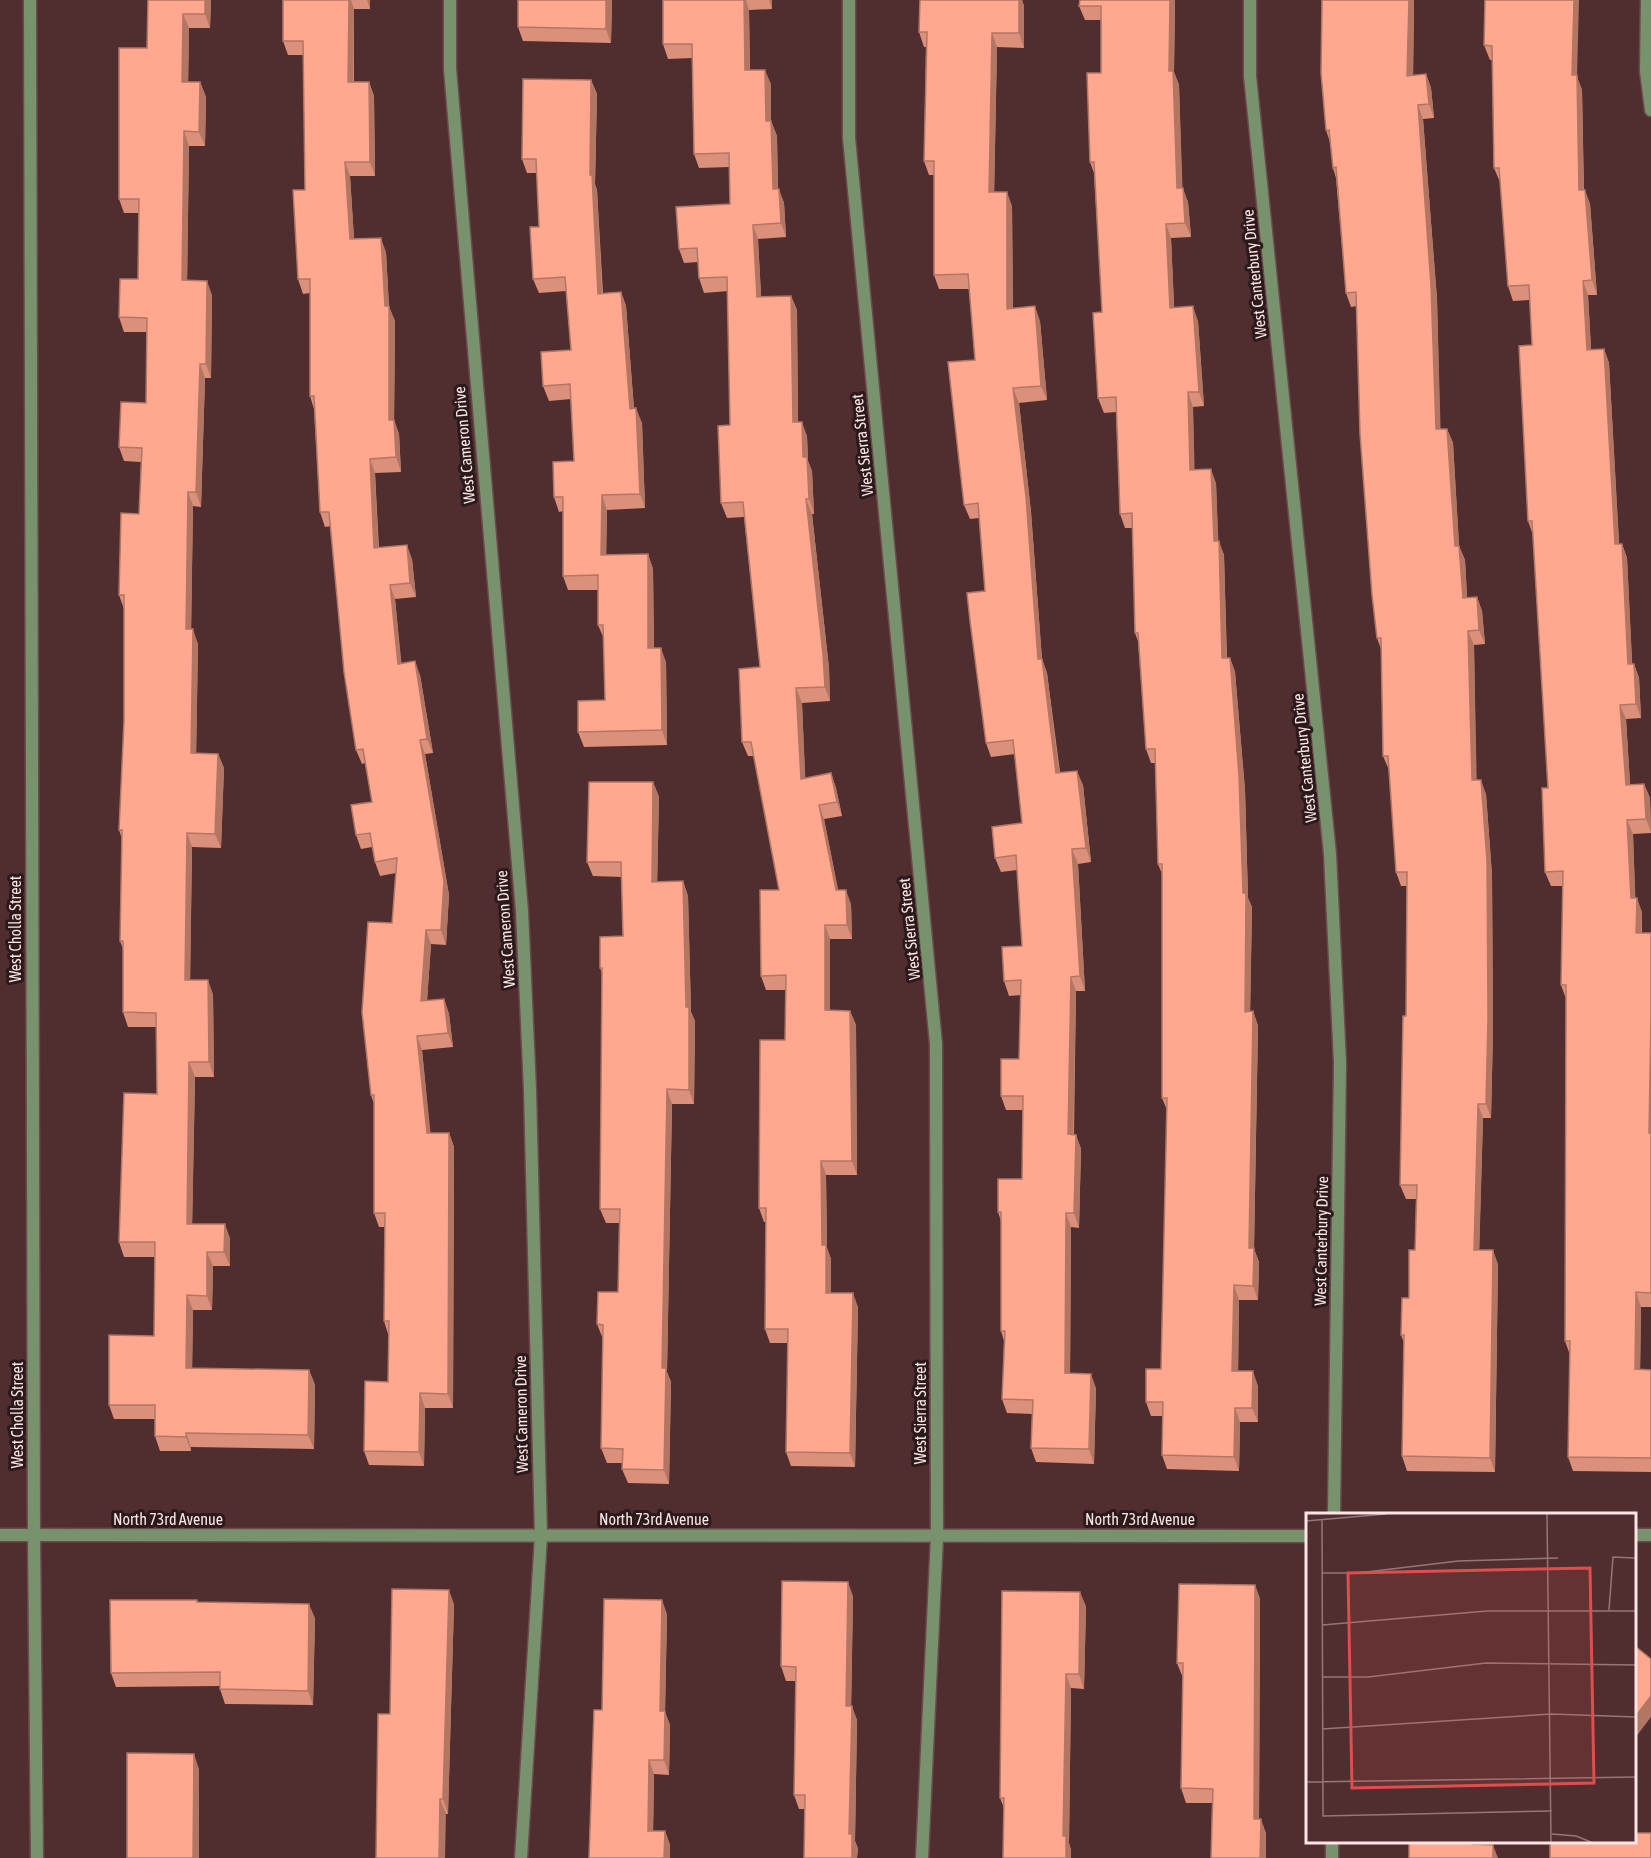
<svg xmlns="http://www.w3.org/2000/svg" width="1651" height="1858" font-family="'Asap Condensed',sans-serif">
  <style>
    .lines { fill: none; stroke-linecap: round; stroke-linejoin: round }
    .minor-casing { stroke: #6c4a4c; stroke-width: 15 }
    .tertiary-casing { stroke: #6c4a4c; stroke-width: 15 }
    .minor { stroke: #78926e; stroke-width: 12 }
    .tertiary { stroke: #78926e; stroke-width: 12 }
    .wall { fill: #db907b }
    .shaded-wall { fill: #b27664 }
    .building { fill: #ffa88f; stroke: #b27664; stroke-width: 1.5 }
    .labels { text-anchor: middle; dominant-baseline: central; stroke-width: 6; stroke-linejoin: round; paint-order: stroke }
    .street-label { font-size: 16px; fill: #fde5e5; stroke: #2b1a1b }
    .inset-road { fill: none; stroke: #957778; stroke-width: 1.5 }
    .view { fill: #de4e4e; fill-opacity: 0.15; stroke: #de4e4e; stroke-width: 3 }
    .inset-edge { fill: none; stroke: #fde5e5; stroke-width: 3 }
  </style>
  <rect width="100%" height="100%" fill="#502d2f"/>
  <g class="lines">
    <!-- minor casing -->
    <g class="minor-casing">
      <path id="minor" d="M450,0V69L522,911L530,1090L541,1536L521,1858
        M849,0V138L936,1044L937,1536L922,1858
        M1250,0V76L1330,854L1340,1063L1334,1514
        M1647,0L1646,71L1651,110
        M0,1535L1308,1536
        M1634,1535H1651
        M1332,1858V1842"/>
    </g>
    <!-- tertiary casing -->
    <g class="tertiary-casing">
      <path id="tertiary" d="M30,0L34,1536L37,1858"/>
    </g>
    <!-- minor -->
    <use href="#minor" class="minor"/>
    <!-- tertiary -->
    <use href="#tertiary" class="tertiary"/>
  </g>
  <!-- wall -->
  <path class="wall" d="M148,0H211L210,28H189L188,82H200L206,97L205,146H189L187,280L212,295L211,378H205L201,507L193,506L191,629L198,644L196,753L218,754L224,768L221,848L192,847L190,980L213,994L214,1077H195L192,1224L230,1238V1266H213L212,1310H193L192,1368L309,1370L315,1385L314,1449L191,1447V1451H160L155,1436V1419H114L109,1405L154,1336L155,1257H124L119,1242L157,1094V1027H128L123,1012V949L120,941L122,839L119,830L124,721V609L119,595L139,514L141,462L124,461L119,447L146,403L147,332H124L119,317L138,279L139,213H124L119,199L147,48Z
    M283,0H370V9H354V82H369L374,96L375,176H350L354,239L386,252L389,307L395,321L394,420L399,434L401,472L375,473L379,548L412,559L416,597L395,599L401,663L420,675L433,753L425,754L449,895L446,945L431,944L427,1001L444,999L449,1014L453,1047L422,1050L430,1133H449L454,1147L453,1408H425L424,1466L369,1465L364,1451L388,1382V1334L384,1321L385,1227H379L374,1213V1104L371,1095L392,923L396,873L380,876L375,862L372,847L361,849L356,835L372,802L365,763L362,764L356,750L331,526L325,527L320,512L314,409L310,396V293L303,294L298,279L305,190L304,55H288L283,41Z
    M612,0L611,43L523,41L518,27Z
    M663,0H772V9L749,10L750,70L771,84V121L777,136L778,189L784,203L786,237L758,239L761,297L791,296L797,310L798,422L807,436L808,461L812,471L814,514H812L829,668L830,701L802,703L805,778L831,773L836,788L842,816L824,819L838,890L851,904L852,939H830V1011H850L856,1025L857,1175H826L827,1248L831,1259V1293L858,1307L855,1467L791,1466L786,1452L788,1343H770L765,1329L766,1222H764L759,1208L785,1040V990H766L761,976L779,890L754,756H748L742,742L760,667L744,517L727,518L721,503L730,425L728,291L704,293L699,278L698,262L684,263L679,249L730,204L729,167L699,168L694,154L692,58L668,59L663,44Z
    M945,0H1022L1024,6V48L997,47L994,192L1012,206L1013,308L1040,321L1047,400L1019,403L1031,512L1042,659L1047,673L1060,772L1083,785L1091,862L1078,864L1085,991H1076L1074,1135H1076L1081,1149L1079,1228L1071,1227L1070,1373L1096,1388L1094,1464L1036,1462L1031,1448L1032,1414L1007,1413L1002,1399L1004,1341L1001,1331V1221L998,1212L1022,1179L1023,1110H1006L1001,1096L1019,1059L1021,995L1009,996L1004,981L1022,946L1017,870L1001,872L995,858L1022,823L1015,754L991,757L986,743L985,591L979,518L970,519L964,505L975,360L969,289H939L934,275V175H929L924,161L926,47H924L919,32Z
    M1175,0L1174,72L1179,85L1182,188L1188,202L1191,237L1171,238L1174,308L1198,321L1204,406L1193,407L1194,469L1216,483L1218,541L1224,555L1227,658H1230L1235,672L1245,790L1248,898L1252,907L1250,1011H1253L1258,1026L1254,1249L1259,1262L1258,1300H1239L1238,1371L1258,1386V1422H1240L1239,1471L1167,1469L1162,1455L1163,1416H1151L1146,1402L1161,1369L1167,1110L1162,1098V874L1158,864L1155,763H1151L1146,749L1138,641L1135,633L1133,528H1125L1120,514L1116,412L1104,413L1098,398L1102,312L1094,173L1090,162L1101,73V20H1085L1079,6Z
    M1322,0H1414L1413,75L1426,74L1431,88L1434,118L1423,119L1437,299L1440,429H1447L1453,443L1459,546L1465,560L1467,598L1477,597L1482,611L1485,644L1474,645L1476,780L1486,794L1492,875L1493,1031L1491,1118H1483L1479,1250L1498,1264L1495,1472L1407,1471L1402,1456L1404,1343L1401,1335L1409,1298L1415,1250L1416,1199H1406L1400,1185L1406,1016L1407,886H1401L1396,872L1389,770L1383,756L1381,649L1377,638L1357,306L1351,307L1346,293L1336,178L1333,168L1330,142L1326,130Z
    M1485,0L1577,77L1582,90L1584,190L1590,204L1597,295H1588L1591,350L1604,349L1609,363L1619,544H1622L1627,558L1632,664H1634L1639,678L1641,718L1626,719L1630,784H1644L1650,798L1651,833L1633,834L1635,898L1642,912V933H1651V1307H1641L1640,1370H1651V1472L1573,1471L1568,1457L1570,1355L1565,1341L1566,999L1561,985L1563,886H1551L1545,872L1548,788L1533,535L1528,521L1532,345L1530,300L1513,301L1508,286L1500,182L1494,168L1492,60H1490L1484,45Z
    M591,80L597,94L595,184L597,190L603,293L621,292L626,306L634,408L642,423L645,508L607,510L606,555L648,554L653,569L654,648L666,662L667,745L584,747L578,732L605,700L604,639L598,625V590H568L563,576V511L559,512L554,497L574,461L571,399L549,401L543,386L571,350L566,291L539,293L533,279L539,227L537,173H527L522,159Z
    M653,782L659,797L657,882L683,881L688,896L691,1012L695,1021L694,1104H672L667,1372L671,1382L669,1484L628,1483L622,1469V1463H607L601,1448L603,1339L597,1324L618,1292L619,1223H606L600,1209L602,974L600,968L623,936L622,877L593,876L587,862Z
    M1255,1585L1260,1599L1259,1819L1266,1833V1858H1211L1212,1803H1186L1181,1788L1183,1678L1177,1663Z
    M853,1596L851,1706L857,1720L855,1841L858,1849L857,1858H804L805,1809H799L794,1795L796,1681H786L781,1666Z
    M197,1600L198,1602L315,1618L313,1705L225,1704L220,1689V1686L116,1687L111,1673Z
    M454,1604L448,1814H446L390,1714Z
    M1086,1606L1084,1689L1071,1688L1069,1843L1071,1850V1858H1003L1004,1808L1000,1798Z
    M667,1614L665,1712L670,1725L669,1775L654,1774L653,1831H665L670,1845L589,1858L602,1710Z"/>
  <!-- shaded-wall -->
  <path class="shaded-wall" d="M205,0H211L210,28L205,14Z
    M349,0H351L354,9L353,96L348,82Z
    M367,0H370V9Z
    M606,0H612L611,43L606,29Z
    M744,0H746L749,10L750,85L745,70Z
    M769,0H772V9Z
    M1019,0H1022L1024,6V48L1019,33Z
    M1170,0H1175L1174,72L1179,85L1183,202L1177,188L1169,71Z
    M1409,0H1414L1413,90L1407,76Z
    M1574,0H1579L1577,77L1582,90L1584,205L1579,190L1572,75Z
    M183,14L189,28L188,96L182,82Z
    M992,33L997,47L994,206L989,192Z
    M765,70L771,84V136L766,121Z
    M1426,74L1431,88L1434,118L1429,104Z
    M591,80L597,94L595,184L597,190L603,308L598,294L590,175Z
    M200,82L206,97L205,146L199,132Z
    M369,82L374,96L375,176L370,162Z
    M1418,105L1423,119L1437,299L1441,444L1436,429Z
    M771,121L777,136L778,204L773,189Z
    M184,131L189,146L187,295L182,280Z
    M345,162L350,176L355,254L350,239Z
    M1183,188L1188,202L1191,237L1185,223Z
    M779,189L784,203L786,237L781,223Z
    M1585,190L1590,204L1597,295L1592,280Z
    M1007,192L1012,206L1013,323L1007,309Z
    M1166,224L1171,238L1175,322L1170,308Z
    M753,225L758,239L762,311L757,297Z
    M381,238L386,252L389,307L395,321L394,434L389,420L385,306Z
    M207,281L212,295L211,378L206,364Z
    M1583,281L1588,295L1592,364L1587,350Z
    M621,292L626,306L635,423L630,409Z
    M791,296L797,310L798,436L793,422Z
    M1035,306L1040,321L1047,400L1041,386Z
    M1193,306L1198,321L1204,406L1199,392Z
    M1604,349L1609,363L1620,558L1615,544Z
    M200,364L205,378L201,507L196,492Z
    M1013,388L1019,403L1031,512L1043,674L1038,659Z
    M1188,392L1193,407L1195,484L1190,470Z
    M636,408L642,423L645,508L640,494Z
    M394,420L399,434L401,472L396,457Z
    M802,422L807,436L808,461L812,471L814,514L809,499L803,457Z
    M1447,429L1453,443L1460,560L1455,546Z
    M370,459L375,473L379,563L374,548Z
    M1211,469L1216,483L1219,555L1214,541Z
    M188,492L193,506L191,644L186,629Z
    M602,495L607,510L606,569L601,555Z
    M806,499L812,514L829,668L830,701L825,687Z
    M1219,541L1224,555L1227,673L1222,658Z
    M1622,544L1627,558L1633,679L1628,664Z
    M407,545L412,559L416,597L410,583Z
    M1459,546L1465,560L1468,612L1463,598Z
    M648,554L653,569L654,662L648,648Z
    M390,585L395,599L403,678L398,664Z
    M1477,597L1482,611L1485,644L1479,630Z
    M193,629L198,644L196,767L191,753Z
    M1468,631L1474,645L1477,794L1472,780Z
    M661,648L666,662L667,745L662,730Z
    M1230,658L1235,672L1245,790L1248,898L1252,907L1250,1026L1245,1012L1243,893Z
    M1042,659L1047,673L1061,787L1056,773Z
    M415,661L420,675L433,753L427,739Z
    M1634,664L1639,678L1641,718L1636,704Z
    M796,688L802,703L806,793L801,779Z
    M1620,705L1626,719L1631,799L1626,785Z
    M420,740L425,754L449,895L446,945L441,930Z
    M218,754L224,768L221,848L215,834Z
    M1077,771L1083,785L1091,862L1086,848Z
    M831,773L836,788L842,816L837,802Z
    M1481,780L1486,794L1492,875L1493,1031L1491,1118L1486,1104Z
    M653,782L659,797L657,896L652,882Z
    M1644,784L1650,798L1651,832L1646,819Z
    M819,805L824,819L841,904L836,890Z
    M1627,820L1633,834L1636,912L1631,898Z
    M187,833L192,847L190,994L185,980Z
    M1072,849L1078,864L1085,991L1080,976Z
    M683,881L688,896L691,1012L695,1021L694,1104L689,1090Z
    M846,890L851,904L852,939L847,925Z
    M1637,898L1642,912L1641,947L1636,933Z
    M825,925L830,939V1025L825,1010Z
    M426,930L431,944L426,1016L421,1001Z
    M1071,977L1076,991L1073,1149L1068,1134Z
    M208,980L213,994L214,1077L209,1062Z
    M444,999L449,1014L453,1047L448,1033Z
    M850,1011L856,1025L857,1175L852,1161Z
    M1253,1011L1258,1026L1254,1249L1259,1262L1258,1300L1253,1286L1249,1248Z
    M1651,1015V1139L1649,1133Z
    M417,1036L422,1050L432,1147L427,1133Z
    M189,1062L195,1077L192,1238L187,1224Z
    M667,1089L672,1104L667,1372L671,1382L669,1484L664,1470L662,1368Z
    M1478,1104L1483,1118L1479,1264L1474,1250Z
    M449,1133L454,1147L453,1408L448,1394Z
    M1076,1135L1081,1149L1079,1228L1074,1213Z
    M821,1161L826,1175L827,1248L831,1259V1307L826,1293L822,1245Z
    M1066,1213L1071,1227L1070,1387L1065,1373Z
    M225,1224L230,1238V1266L224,1252Z
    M1493,1250L1498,1264L1495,1472L1490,1458Z
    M207,1252L213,1266L212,1310L207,1296Z
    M1234,1285L1239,1300L1238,1385L1232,1371Z
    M1636,1292L1641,1307L1640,1384L1635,1369Z
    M853,1293L858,1307L855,1467L850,1453Z
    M187,1295L193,1310L192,1382L186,1368Z
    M309,1370L315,1385L314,1449L308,1435Z
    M1253,1371L1258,1386V1422L1252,1408Z
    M1091,1374L1096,1388L1094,1464L1089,1449Z
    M420,1393L425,1408L424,1466L419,1452Z
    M1235,1408L1240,1422L1239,1471L1234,1457Z
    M186,1433L191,1447V1451L186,1437Z
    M848,1582L853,1596L851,1720L846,1706Z
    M1255,1585L1260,1599L1259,1833L1254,1819Z
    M449,1590L454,1604L448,1814L443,1799Z
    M1080,1592L1086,1606L1084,1689L1079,1674Z
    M662,1600L667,1614L665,1712L670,1725L669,1775L664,1760L660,1711Z
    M309,1604L315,1618L313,1705L308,1691Z
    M1066,1674L1071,1688L1069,1843L1071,1850V1858H1066L1063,1836Z
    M1651,1696V1717L1635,1738V1717Z
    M852,1706L857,1720L855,1841L858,1849L857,1858H852L849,1834Z
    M194,1754L199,1769V1858H193Z
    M649,1760L654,1774L653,1845L648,1831Z
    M440,1799L446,1814L445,1858H439Z
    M1261,1819L1266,1833V1858H1260Z
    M665,1831L670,1845V1858H664Z
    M1493,1845L1498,1858H1493Z"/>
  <!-- building -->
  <path class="building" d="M148,0H205V14H183L182,82H200L199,132L184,131L182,280L207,281L206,364H200L196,492H188L186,629H193L191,753L218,754L215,834L187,833L185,980H208L209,1062H189L187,1224H225L224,1252H207V1296L187,1295L186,1368L309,1370L308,1435L186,1433V1437L155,1436V1405H109V1335L154,1336L155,1242H119L124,1093L157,1094L156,1013L123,1012V941H120L122,830H119L124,721V595H119L121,513L139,514L142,448L119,447L121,402L146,403L147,318L119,317L120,279H138L139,199H119V48H147Z
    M283,0H349L348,82H369L370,162H345L350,239L381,238L385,306H389V420H394L396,457L370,459L374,548L407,545L410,583L390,585L398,664L415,661L427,739L420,740L444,881L441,930H426L421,1001L444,999L448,1033L417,1036L427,1133H449L448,1394L420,1393L419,1452L364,1451L365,1381L388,1382L389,1321H384L385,1213H374V1095H371L362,1012L368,922L392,923L397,858L375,862L370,833L356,835L351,805L372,802L363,749L356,750L344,672L329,512H320L314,396H310V279H298L293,190H305L303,41H283Z
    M518,0H606V29L518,27Z
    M663,0H744L745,70H765L766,121H771L773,189H779L781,223L753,225L757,297L791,296L793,422H802L803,457H807L809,499H806L823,654L825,687L796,688L801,779L831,773L837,802L819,805L836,890H846L847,925H825V1010L850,1011L852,1161H821L822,1245H826V1293H853L850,1453L786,1452L788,1329H765L766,1208H759L760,1040H785L786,975L761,976L760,890H779L751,742H742L739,669L760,667L743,502L721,503L718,426L730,425L727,277L699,278L697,248L679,249L676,207L730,204L729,153L694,154L692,44H663Z
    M920,0H1019V33H992L989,192H1007V309L1035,306L1041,386L1013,388L1026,497L1038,659H1042L1056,773L1077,771L1086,848L1072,849L1080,976L1071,977L1068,1134L1076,1135L1074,1213H1066L1065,1373L1091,1374L1089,1449L1031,1448L1033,1400L1002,1399L1005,1331H1001V1212H998V1179H1022L1023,1096H1001V1059H1019L1021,980L1004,981L1002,947L1022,946L1016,855L995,858L992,827L1022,823L1013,740L986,743L970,621L967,593L985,591L978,503L964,505L948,362L975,360L968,274L934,275V161H924L927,32H919Z
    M1080,0H1170L1169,71H1173L1177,188H1183L1185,223L1166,224L1170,308L1193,306L1199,392H1188L1190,470L1211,469L1214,541H1219L1222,658H1230L1239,776L1243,893H1246L1245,1012L1253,1011L1249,1248H1254L1253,1286L1234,1285L1232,1371H1253L1252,1408H1235L1234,1457L1162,1455L1163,1402H1146V1369H1161L1167,1098H1162V864H1158L1155,749H1146L1138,633H1135L1132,513L1120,514L1116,397L1098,398L1093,313L1102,312L1094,162H1090L1087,73H1101V6H1079Z
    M1322,0H1409L1407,76L1426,74L1429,104L1418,105L1431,285L1436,429H1447L1455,546H1459L1463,598L1477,597L1479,630L1468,631L1472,780H1481L1487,861L1488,1017L1486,1104H1478L1474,1250H1493L1490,1458L1402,1456L1404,1335H1401L1402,1298H1409V1250H1415L1417,1185H1400L1403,1016H1406L1407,872H1396L1388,756H1383L1381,638H1377L1372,595L1360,434L1356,292L1346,293L1336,167L1333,168L1329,130H1326L1321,73Z
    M1485,0H1574L1572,75H1577L1579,190H1585L1592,280L1583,281L1587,350L1604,349L1615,544H1622L1628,664H1634L1636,704L1620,705L1626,785L1644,784L1646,819L1627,820L1631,898H1637L1636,933H1651V1015L1649,1133H1651V1293L1636,1292L1635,1369L1651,1370V1458L1568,1457L1570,1341H1565L1566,985H1561L1563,871L1545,872L1542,788H1548L1532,521H1528L1519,346L1532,345L1529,285L1508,286L1499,168H1494L1492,46L1484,45Z
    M523,79L591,80L590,175H592L598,294L621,292L630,409L636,408L640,494L602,495L601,555L648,554V648H661L662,730L578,732V701L605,700L603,625H598V575L563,576V497H554L553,462L574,461L570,384L543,386L541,352L571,350L565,277L533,279L530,227H539L536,159H522Z
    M589,782H653L652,882L683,881L686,1007H689V1090L667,1089L662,1368H666L664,1470L622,1469L623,1449L601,1448L603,1325L597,1324L598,1292H618L620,1209H600L602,968H600V937L623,936L621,862H587Z
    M782,1581L848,1582L846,1706H852L849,1834H852V1858H804L805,1795H794L796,1667L781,1666Z
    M1179,1584L1255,1585L1254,1819H1261L1260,1858H1211L1213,1789L1181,1788L1183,1663H1177Z
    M392,1589L449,1590L443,1799H440L439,1858H376L378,1714H390Z
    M1002,1591L1080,1592L1079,1674H1066L1063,1836H1066V1858H1003L1004,1798H1000Z
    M604,1599L662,1600L660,1711H665L664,1760H649L648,1831H665L664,1858H589L594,1710H602Z
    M110,1600H197V1602L309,1604L308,1691L220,1689V1672L111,1673Z
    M1635,1646L1651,1659V1696L1635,1717Z
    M127,1753L194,1754L193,1858H127Z
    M1635,1833H1651V1858H1550V1842H1635Z
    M1409,1842H1472V1844L1493,1845V1858H1409Z"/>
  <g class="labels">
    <!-- street labels -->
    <g class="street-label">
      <text transform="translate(1254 274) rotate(-96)">West Canterbury Drive</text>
      <text transform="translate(464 445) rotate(-95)">West Cameron Drive</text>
      <text transform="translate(862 445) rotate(-96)">West Sierra Street</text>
      <text transform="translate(1304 758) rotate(-96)">West Canterbury Drive</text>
      <text transform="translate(15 929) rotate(-90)">West Cholla Street</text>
      <text transform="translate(505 929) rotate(-94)">West Cameron Drive</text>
      <text transform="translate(909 929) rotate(-96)">West Sierra Street</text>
      <text transform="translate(1321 1241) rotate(-89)">West Canterbury Drive</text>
      <text transform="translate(920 1413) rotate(-90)">West Sierra Street</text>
      <text transform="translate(521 1414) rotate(-91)">West Cameron Drive</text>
      <text transform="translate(17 1415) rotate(-90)">West Cholla Street</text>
      <text x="168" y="1519">North 73rd Avenue</text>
      <text x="654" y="1519">North 73rd Avenue</text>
      <text x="1140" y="1519">North 73rd Avenue</text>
    </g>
  </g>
  <!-- overview -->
  <g transform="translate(1306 1513)">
    <rect width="330" height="330" fill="#502d2f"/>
    <path class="inset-road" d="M241,1L245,329M16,7L17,303L246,298M0,8L80,1M16,60H52L152,48L252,45M303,97L307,44L330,45M16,112L181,98H330M16,164H62L180,150L330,152M16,216L245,201L330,204M0,269L330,264M246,321L270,323L285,329"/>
    <path class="view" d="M284,55L288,270L46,275L42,60Z"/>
    <rect width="330" height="330" class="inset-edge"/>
  </g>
</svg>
